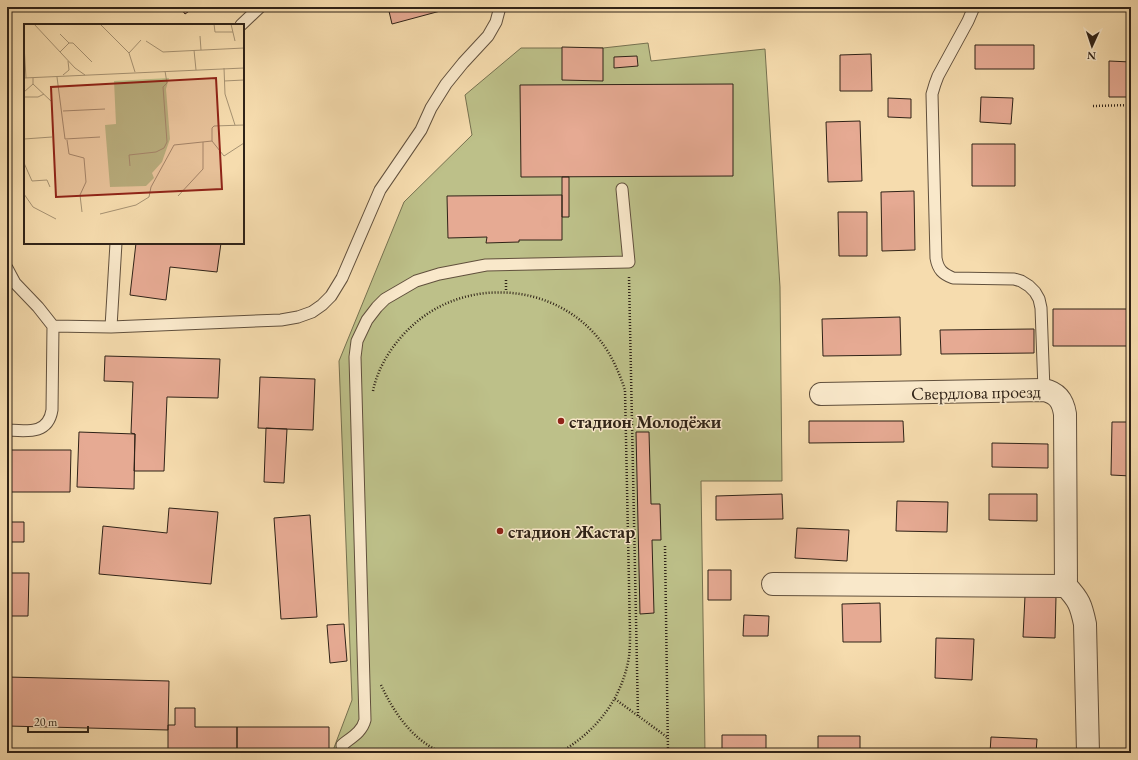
<svg xmlns="http://www.w3.org/2000/svg" width="1138" height="760" font-family="'EB Garamond',serif">
  <style>
    .green { fill: #bdc089; stroke: #767150 }
    .building { fill: #e6aa93; stroke: #2f2217 }
    .lines { fill: none; stroke-linecap: round; stroke-linejoin: round }
    .lane-casing { stroke: #61503d; stroke-width: 13 }
    .street-casing { stroke: #61503d; stroke-width: 24 }
    .path { stroke: #2f2217; stroke-width: 2.5; stroke-dasharray: 1 2; stroke-linecap: butt }
    .lane { stroke: #f9e8ca; stroke-width: 11 }
    .street { stroke: #f9e8ca; stroke-width: 22 }
    .poi-dot { fill: #8f2418; stroke: #f9e8ca; stroke-width: 1.5 }
    .labels { text-anchor: middle; dominant-baseline: central; stroke-width: 3; stroke-linejoin: round; paint-order: stroke }
    .street-label { font-size: 18px; fill: #2f2217; stroke: #f9e8ca }
    .poi-label { font-size: 18px; font-weight: bold; fill: #2f2217; stroke: #f9e8ca; text-anchor: start }
    .inset-road { fill: none; stroke: #a69272; stroke-width: 1 }
    .view { fill: #8f2418; fill-opacity: 0.15; stroke: #8f2418; stroke-width: 2 }
    .inset-edge { fill: none; stroke: #2f2217; stroke-width: 2 }
  </style>
  <rect width="100%" height="100%" fill="#f6dcae"/>
  <filter id="stains"><feTurbulence type="fractalNoise" baseFrequency=".005" numOctaves="4"/><feColorMatrix values="0 0 0 0 .2 0 0 0 0 .09 0 0 0 0 .02 0 0 0 .5 -.17"/></filter>
  <radialGradient id="worn" r=".72"><stop offset=".6" stop-color="#630" stop-opacity="0"/><stop offset="1" stop-color="#630" stop-opacity=".3"/></radialGradient>
  <!-- green -->
  <path class="green" d="M648,43L651,61L765,49L780,287L782,481H701L705,753H332L352,700L339,361L404,202L472,135L465,95L521,48H603Z"/>
  <!-- building -->
  <path class="building" d="M180,7H195L185,14Z
    M388,7H444V10L392,24Z
    M975,45H1034V69H975Z
    M562,47L603,48V81L562,80Z
    M871,54L872,91H840V55Z
    M637,56L638,66L614,68V57Z
    M1109,61L1131,62V97H1109Z
    M733,84V176L521,177L520,85Z
    M981,97L1013,98L1011,124L980,122Z
    M888,98L911,99V118L888,117Z
    M860,121L862,181L828,182L826,122Z
    M972,144H1015V186H972Z
    M562,177H569V217H562Z
    M914,191L915,250L882,251L881,192Z
    M562,195V240H519V242L486,243L487,237L448,238L447,196Z
    M838,212H867V256H839Z
    M136,243H221L217,272L170,267L166,300L130,295Z
    M7,284H9L11,391H7Z
    M1053,309H1131V346H1053Z
    M900,317L901,355L823,356L822,319Z
    M1034,329V353L941,354L940,330Z
    M105,356L220,359L218,398L167,397L164,471H134L135,434L131,433L133,382L104,381Z
    M260,377L315,379L313,430L258,428Z
    M809,421H903L904,442L809,443Z
    M1112,422H1131V476L1111,475Z
    M266,428L287,429L284,483L264,482Z
    M79,432L135,434L134,489L77,487Z
    M636,432H649L651,504H660L661,540H652L654,613L640,614Z
    M992,443L1048,444V468L992,467Z
    M7,450H71L70,492H7Z
    M782,494L783,519L716,520V496Z
    M989,494H1037V521L989,520Z
    M897,501L948,502L947,532L896,531Z
    M169,508L218,512L211,584L99,574L103,526L167,533Z
    M310,515L317,617L281,619L274,518Z
    M7,522H24V542H7Z
    M797,528L849,530L847,561L795,558Z
    M708,570H731V600H708Z
    M7,573H29L28,616H7Z
    M1025,596L1056,597L1055,638L1023,637Z
    M880,603L881,642H843L842,604Z
    M744,615L769,616L768,636H743Z
    M344,624L347,661L330,663L327,625Z
    M936,638L974,639L972,680L935,678Z
    M7,677L169,681L168,730L7,726Z
    M175,708H195V727H237V751H168V725H175Z
    M237,727H329V753H237Z
    M722,735H766V753H722Z
    M818,736H860V753H818Z
    M991,737L1037,739L1036,753H990Z"/>
  <g class="lines">
    <!-- lane casing -->
    <g class="lane-casing">
      <path id="lane" d="M974,7L968,21L938,76L935,84L932,94L936,258C938,270 943,274 953,278L1014,279L1021,281L1029,286L1035,292L1039,299L1041,308L1044,390
        M241,25L260,7
        M7,268L15,283L38,307L53,326
        M111,327L116,243
        M7,430C27,431 48,435 52,410L53,326L111,327L281,320L298,317L312,312L322,305L331,296L342,278L380,190L421,130L431,108L446,84L463,63L488,36L496,22L500,7
        M343,753L342,745C352,737 362,732 365,720L355,357L357,341L367,320L377,307L385,299L416,281L439,274L486,265L629,262L622,189"/>
    </g>
    <!-- street casing -->
    <g class="street-casing">
      <path id="street" d="M821,394L1044,390C1058,393 1063,401 1065,414L1066,586C1079,600 1081,605 1085,624L1088,753
        M773,584L1066,586"/>
    </g>
    <!-- path -->
    <path class="path" d="M1093,106L1131,105
      M629,277L638,716
      M506,280V292
      M373,391C378,366 394,342 413,325C464,279 546,282 593,332C609,349 618,369 625,390L630,632C630,640 630,649 629,657C622,699 596,732 559,753
      M665,546L668,753
      M381,685C394,713 413,741 443,753
      M615,699L667,737"/>
    <!-- lane -->
    <use href="#lane" class="lane"/>
    <!-- street -->
    <use href="#street" class="street"/>
  </g>
  <!-- markers -->
  <g class="poi-dot">
    <circle cx="561" cy="421" r="4"/>
    <circle cx="500" cy="531" r="4"/>
  </g>
  <g class="labels">
    <!-- street labels -->
    <g class="street-label">
      <text transform="translate(976 392) rotate(-1)">Свердлова проезд</text>
    </g>
    <!-- poi labels -->
    <g class="poi-label">
      <text x="569" y="421">стадион Молодёжи</text>
      <text x="508" y="531">стадион Жастар</text>
    </g>
  </g>
  <!-- overview -->
  <g transform="translate(24 24)">
    <rect width="220" height="220" fill="#f6dcae"/>
    <path d="M145,54L142,65L146,115L138,138L128,149L130,154L122,162L86,163L81,101L92,100L90,57Z" fill="#bdc089"/>
    <path class="inset-road" d="M10,0L51,44L61,51M190,0L191,8H209M207,0L211,17M77,1L105,29M36,10L45,19M176,12L177,26M122,17L139,28L220,24M0,21L2,54M170,26L172,46M36,28L45,19H49L68,38M200,44L201,70L211,101M111,48L105,29L117,16M39,51L45,46L44,37M33,53L41,115L76,113M0,54L220,44M9,54V60L28,78M200,57L220,56M0,68L9,60M0,73H14L20,70M39,87L81,85M0,115L28,113M43,116L45,130L60,134L62,158L56,171L58,188M188,117L200,132L220,119M0,139L8,157L23,156L26,163M106,142L105,131L132,128L140,124L143,118L139,63L143,59L141,47M0,170L9,183L32,195M154,172L179,145V118M76,190L112,181L125,173L127,163L150,121L188,117V104L190,102L220,101"/>
    <path class="view" d="M192,54L198,165L32,173L27,63Z"/>
    <rect width="220" height="220" class="inset-edge"/>
  </g>
  <!-- margin -->
  <rect width="1138" height="760" fill="none" stroke="#f6dcae" stroke-width="24"/>
  <rect x="8" y="8" width="1122" height="744" fill="none" stroke="#2f2217" stroke-width="2"/>
  <rect x="12" y="12" width="1114" height="736" fill="none" stroke="#2f2217"/>
  <!-- north arrow -->
  <g transform="translate(1092 46) rotate(183)" stroke="#f9e8ca" stroke-width="3" paint-order="stroke">
  <path d="M0-3L7 15L0 10L-7 15Z" fill="#2f2217"/>
  <text y="-6" font-size="11" font-weight="bold" text-anchor="middle" fill="#2f2217">N</text>
  </g>
  <!-- scale -->
  <path d="M28 726v6h60v-6" fill="none" stroke="#2f2217" stroke-width="2"/>
  <text x="34" y="726" font-size="12" fill="#2f2217" stroke="#f9e8ca" stroke-width="3" paint-order="stroke">20 m</text>
  <rect width="100%" height="100%" filter="url(#stains)"/>
  <rect width="100%" height="100%" fill="url(#worn)"/>
</svg>
